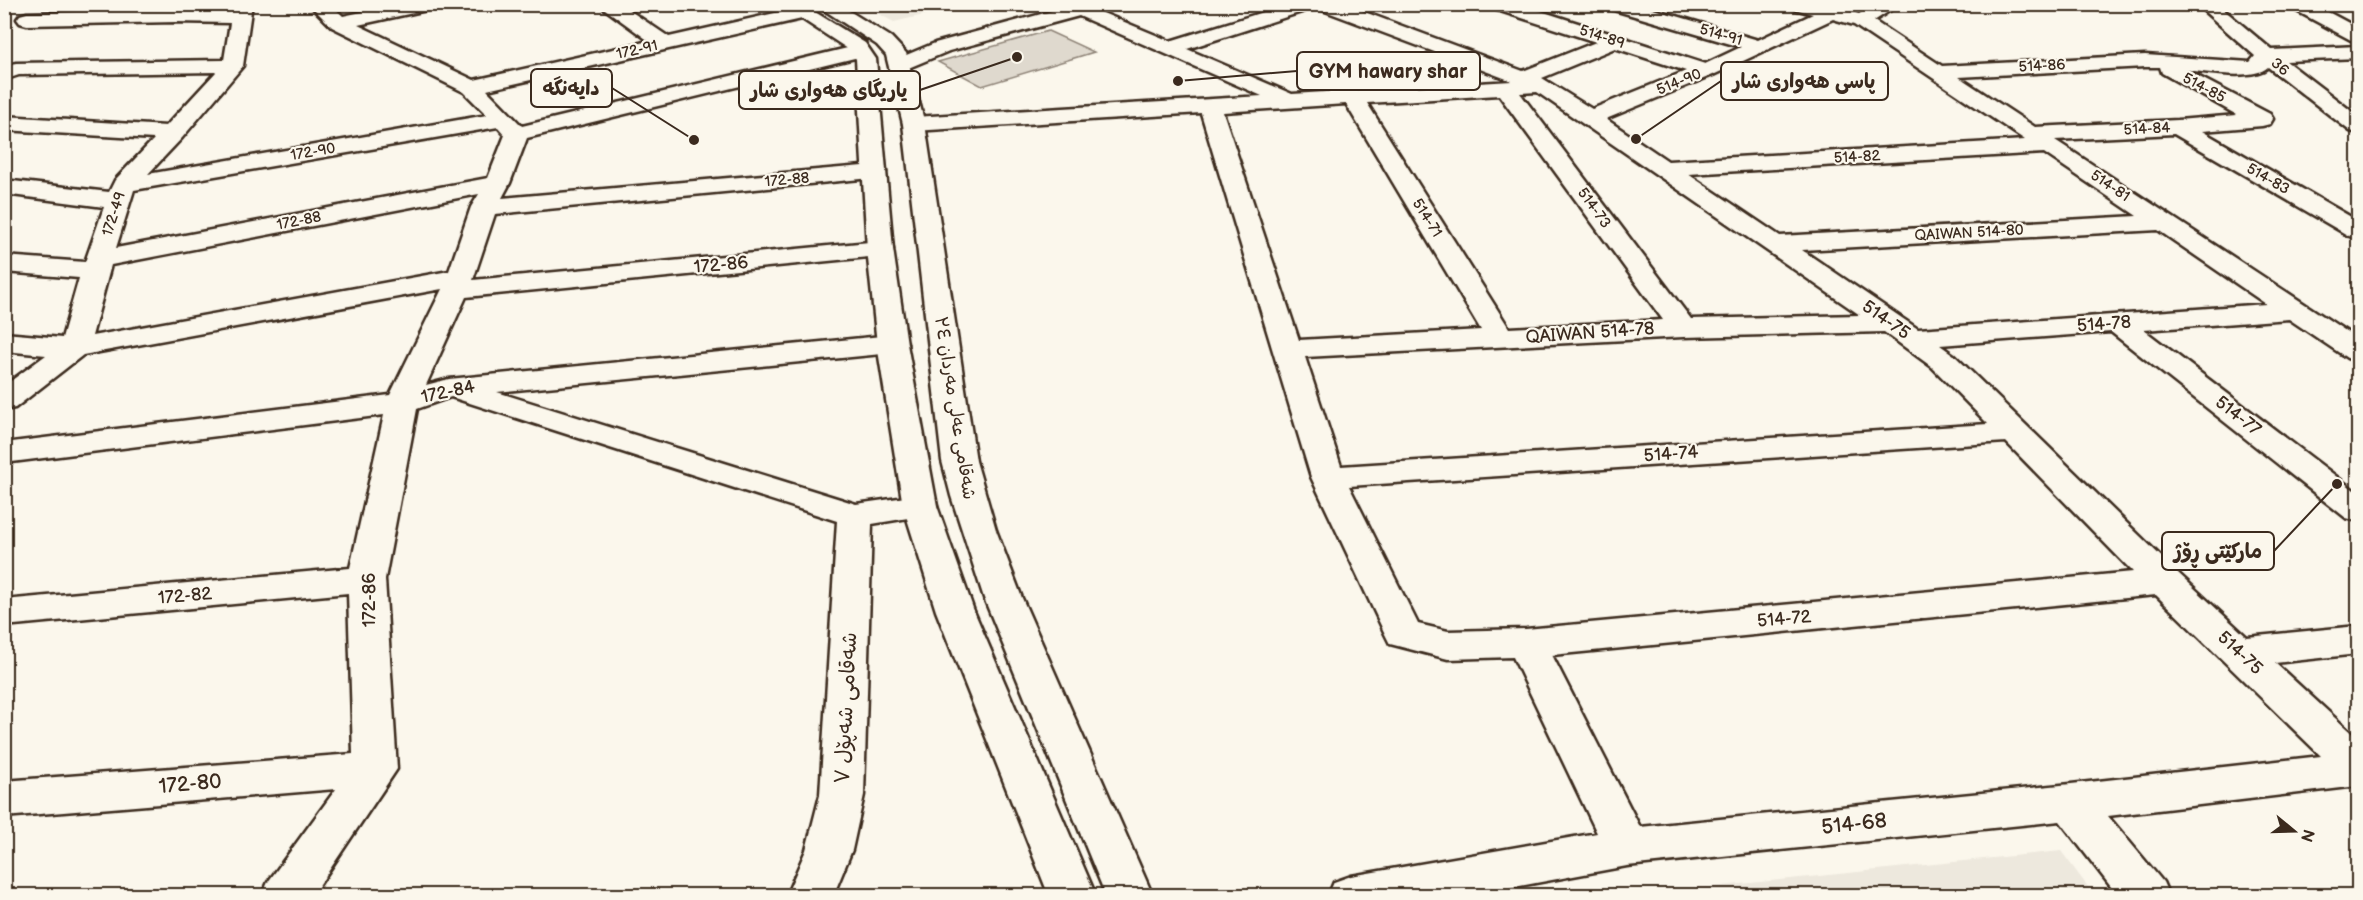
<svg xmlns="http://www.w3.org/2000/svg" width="2363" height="900" font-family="'Balsamiq Sans','Playpen Sans Arabic',sans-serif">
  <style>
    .built { fill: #ede8dd }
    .green { fill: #dfd9ce; stroke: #8d8276; stroke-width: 1.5 }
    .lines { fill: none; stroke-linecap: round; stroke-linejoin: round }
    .minor-casing { stroke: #3b2a1e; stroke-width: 5 }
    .major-casing { stroke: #3b2a1e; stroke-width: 5 }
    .minor { fill: #fbf7ec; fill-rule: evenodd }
    .major { fill: #fbf7ec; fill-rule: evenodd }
    .labels { text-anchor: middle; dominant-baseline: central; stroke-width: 4.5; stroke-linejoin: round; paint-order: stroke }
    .far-street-label { font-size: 15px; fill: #3b2a1e; stroke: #fbf7ec }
    .street-label { font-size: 18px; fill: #3b2a1e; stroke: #fbf7ec }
    .near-street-label { font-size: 21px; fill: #3b2a1e; stroke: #fbf7ec }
    .leader { fill: none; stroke: #3b2a1e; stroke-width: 2 }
    .callout-dot { fill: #3b2a1e; stroke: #fbf7ec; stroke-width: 2 }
    .callout { fill: #fbf7ec; stroke: #3b2a1e; stroke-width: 2 }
    .callout-label { font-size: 20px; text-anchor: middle; font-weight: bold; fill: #3b2a1e }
  </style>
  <rect width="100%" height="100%" fill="#fbf7ec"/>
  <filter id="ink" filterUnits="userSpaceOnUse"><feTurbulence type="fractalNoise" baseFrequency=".0167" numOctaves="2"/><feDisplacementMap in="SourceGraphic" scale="12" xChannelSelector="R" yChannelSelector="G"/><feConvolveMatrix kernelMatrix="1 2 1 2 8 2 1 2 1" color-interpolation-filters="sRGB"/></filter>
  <g filter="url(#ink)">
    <!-- built -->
    <path class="built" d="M861,5V4L965,5L894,22Z
      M2061,851L2094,895H1634Z"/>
    <!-- green -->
    <path class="green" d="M1048,31L1094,52L982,86L938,62Z"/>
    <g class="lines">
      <!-- minor casing -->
      <g class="minor-casing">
        <path id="minor" d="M234,4H252L243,66L182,138L148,174L487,115L464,92L332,27L309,4H330L343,16L400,4H438L436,8L358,25L474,80L649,41L598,4H620L669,37L802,7L809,9L811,13L809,17L802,19L487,90L522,126L860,45L867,47L870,51L867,55L527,138L510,183L502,198L874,165L882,167L886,172L882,177L495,214L473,280L880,241L889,243L893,249L889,255L466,297L426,385L449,379L892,335L902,338L907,344L902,350L892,353L497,392L856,504L920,495L932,498L937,506L932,514L872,524L864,795L852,850L833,896H786L806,850L820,795L837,521L451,397L417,409L385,579L397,769L312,896H262L268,882L336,789L4,817V781L353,754L348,593L4,626V600L350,568L384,415L4,463V443L390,395L442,289L83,355L15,408L4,410V386L46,355L4,351V333L62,338L79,278L4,272V256L85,262L104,207L4,194V180L109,192L115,180L154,139L4,130V116L166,126L216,72L19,75L4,80V66L16,63L224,60L230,23L176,22L27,25L20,23L17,19L20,15L27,13L176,10L232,12ZM498,127L505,135L488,178L116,248L134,190ZM479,194L471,207L449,271L92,336L111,265Z
          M1078,4H1110L1108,8L1098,11L1170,41L1289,4H1343L1523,71L1596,42L1491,8L1489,4H1519L1705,64L1741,47L1607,8L1605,4H1636L1758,40L1813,14L1791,8L1789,4H1821L1859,14L1876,4H1900L1874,21L1942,66L2145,55L2250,62L2255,56L2196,4H2217L2272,50L2358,46V58L2286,61L2358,116V133L2350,131L2268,67C2253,81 2206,72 2186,70L2270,114L2273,119L2270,124L2262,126L2202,131L2358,221V239L2349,236L2174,134L2055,140L2358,339V361L2347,358L2289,319L2144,330L2358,493V521L2346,518L2111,332L1940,345L1954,355L2178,573L2247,637L2358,626V654L2275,663L2358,739V786L2108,816L2163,882L2169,896H2118L2060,821L1627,866L1466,896H1328L1334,882L1351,876L1597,833L1513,657L1448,659L1390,644L1385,634L1311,477L1201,113L914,131L906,129L903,124L906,119L914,117L1262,96L1079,16L949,51L906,69L899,71L892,69L889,65L892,61L935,43ZM1317,7V8L1512,81L1292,94L1187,49ZM1833,19L1854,25L2025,140L1668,161L1606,119L1713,75ZM1615,48L1686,71L1592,109L1542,78ZM2145,67H2160L2162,73L2237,115L2178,120L2035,127L1959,77ZM1537,92L1860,315L1691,319L1520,93ZM1499,95L1663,320L1509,328L1367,103ZM1346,104L1481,330L1299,340L1223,112ZM2044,153L2137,216L1780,236L1688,174ZM2158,230L2266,304L1918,329L1802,250ZM1884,332L1932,367L1988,424L1341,466L1305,357L1683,337ZM2006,442L2133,572L1526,629L1448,631L1418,624L1349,486ZM2156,595L2321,756L2071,784L1640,827L1552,655Z
          M2289,4H2313L2358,28V42L2351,40L2291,8Z"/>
      </g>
      <!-- major casing -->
      <g class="major-casing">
        <path id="major" d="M779,4H802L865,43L876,59L893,249L907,344L937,506L974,611L1096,896H1049L936,611L903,506L877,344L867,249L856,59L851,51Z
          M815,4H838L891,37L906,53L925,124L976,461L996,530L1022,598L1153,896H1106L984,598L951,496L942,461L903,124L886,55L877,45Z"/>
      </g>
      <!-- minor -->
      <use href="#minor" class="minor"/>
      <!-- major -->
      <use href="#major" class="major"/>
    </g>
  </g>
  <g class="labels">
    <!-- far-street labels -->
    <g class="far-street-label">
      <text transform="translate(1721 35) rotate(16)">514-91</text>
      <text transform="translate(1602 37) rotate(18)">514-89</text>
      <text transform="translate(637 50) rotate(-13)">172-91</text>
      <text transform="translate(2042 66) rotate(-3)">514-86</text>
      <text transform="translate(2280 67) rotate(41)">36</text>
      <text transform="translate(1679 82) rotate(-22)">514-90</text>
      <text transform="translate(2204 88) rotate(28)">514-85</text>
      <text transform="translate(2147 129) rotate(-3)">514-84</text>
      <text transform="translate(313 152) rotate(-10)">172-90</text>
      <text transform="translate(1857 157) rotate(-3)">514-82</text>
      <text transform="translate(2268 179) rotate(30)">514-83</text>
      <text transform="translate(787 180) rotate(-5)">172-88</text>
      <text transform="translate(2110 186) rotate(34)">514-81</text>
      <text transform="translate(1594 208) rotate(54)">514-73</text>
      <text transform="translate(114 214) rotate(-72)">172-49</text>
      <text transform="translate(1427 218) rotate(58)">514-71</text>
      <text transform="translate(299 221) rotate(-11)">172-88</text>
      <text transform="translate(1969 233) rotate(-3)">QAIWAN 514-80</text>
    </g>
    <!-- street labels -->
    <g class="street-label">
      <text transform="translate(721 265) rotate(-5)">172-86</text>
      <text transform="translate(1886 320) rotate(35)">514-75</text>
      <text transform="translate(2104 324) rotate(-4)">514-78</text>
      <text transform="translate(1590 333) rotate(-4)">QAIWAN 514-78</text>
      <text transform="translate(448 392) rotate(-12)">172-84</text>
      <text transform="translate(955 408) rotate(81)">شەقامی عەلی مەردان ٣٤</text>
      <text transform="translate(2238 416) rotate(38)">514-77</text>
      <text transform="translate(1671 454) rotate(-4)">514-74</text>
      <text transform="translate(185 596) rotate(-5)">172-82</text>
      <text transform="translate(369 600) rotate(-90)">172-86</text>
      <text transform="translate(1784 619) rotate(-5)">514-72</text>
      <text transform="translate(2240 653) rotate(43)">514-75</text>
    </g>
    <!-- near-street labels -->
    <g class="near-street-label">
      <text transform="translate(846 708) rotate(-87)">شەقامی شەپۆل ٧</text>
      <text transform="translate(190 784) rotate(-5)">172-80</text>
      <text transform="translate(1854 824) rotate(-6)">514-68</text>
    </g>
  </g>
  <!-- callouts -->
  <path class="leader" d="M1178 81L1297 71M1636 139L1721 81M694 140L612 88M1017 57L920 90M2337 484L2274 551"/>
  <g class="callout-dot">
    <circle cx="1178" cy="81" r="6"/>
    <circle cx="1636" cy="139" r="6"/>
    <circle cx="694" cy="140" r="6"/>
    <circle cx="1017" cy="57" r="6"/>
    <circle cx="2337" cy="484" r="6"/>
  </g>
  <g class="callout">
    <rect x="1297" y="52" width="183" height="38" rx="6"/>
    <rect x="1721" y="62" width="167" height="38" rx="6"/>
    <rect x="531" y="69" width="81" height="38" rx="6"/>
    <rect x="739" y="71" width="181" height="38" rx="6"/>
    <rect x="2162" y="532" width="112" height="38" rx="6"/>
  </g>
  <g class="callout-label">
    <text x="1388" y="78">GYM hawary shar</text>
    <text x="1804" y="88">پاسی هەواری شار</text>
    <text x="571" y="95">دایەنگە</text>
    <text x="829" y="97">یاریگای هەواری شار</text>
    <text x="2218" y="558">مارکێتی ڕۆژ</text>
  </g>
  <!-- margin -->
  <rect width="2363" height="900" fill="none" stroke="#fbf7ec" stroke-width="24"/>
  <rect x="12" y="12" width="2339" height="876" fill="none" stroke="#3b2a1e" stroke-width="2" filter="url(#ink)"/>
  <!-- north arrow -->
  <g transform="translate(2294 831) rotate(109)" stroke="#fbf7ec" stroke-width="4.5" paint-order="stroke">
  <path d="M0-4.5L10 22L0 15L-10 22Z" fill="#3b2a1e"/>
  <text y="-9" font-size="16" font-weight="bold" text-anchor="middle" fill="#3b2a1e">N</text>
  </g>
</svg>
